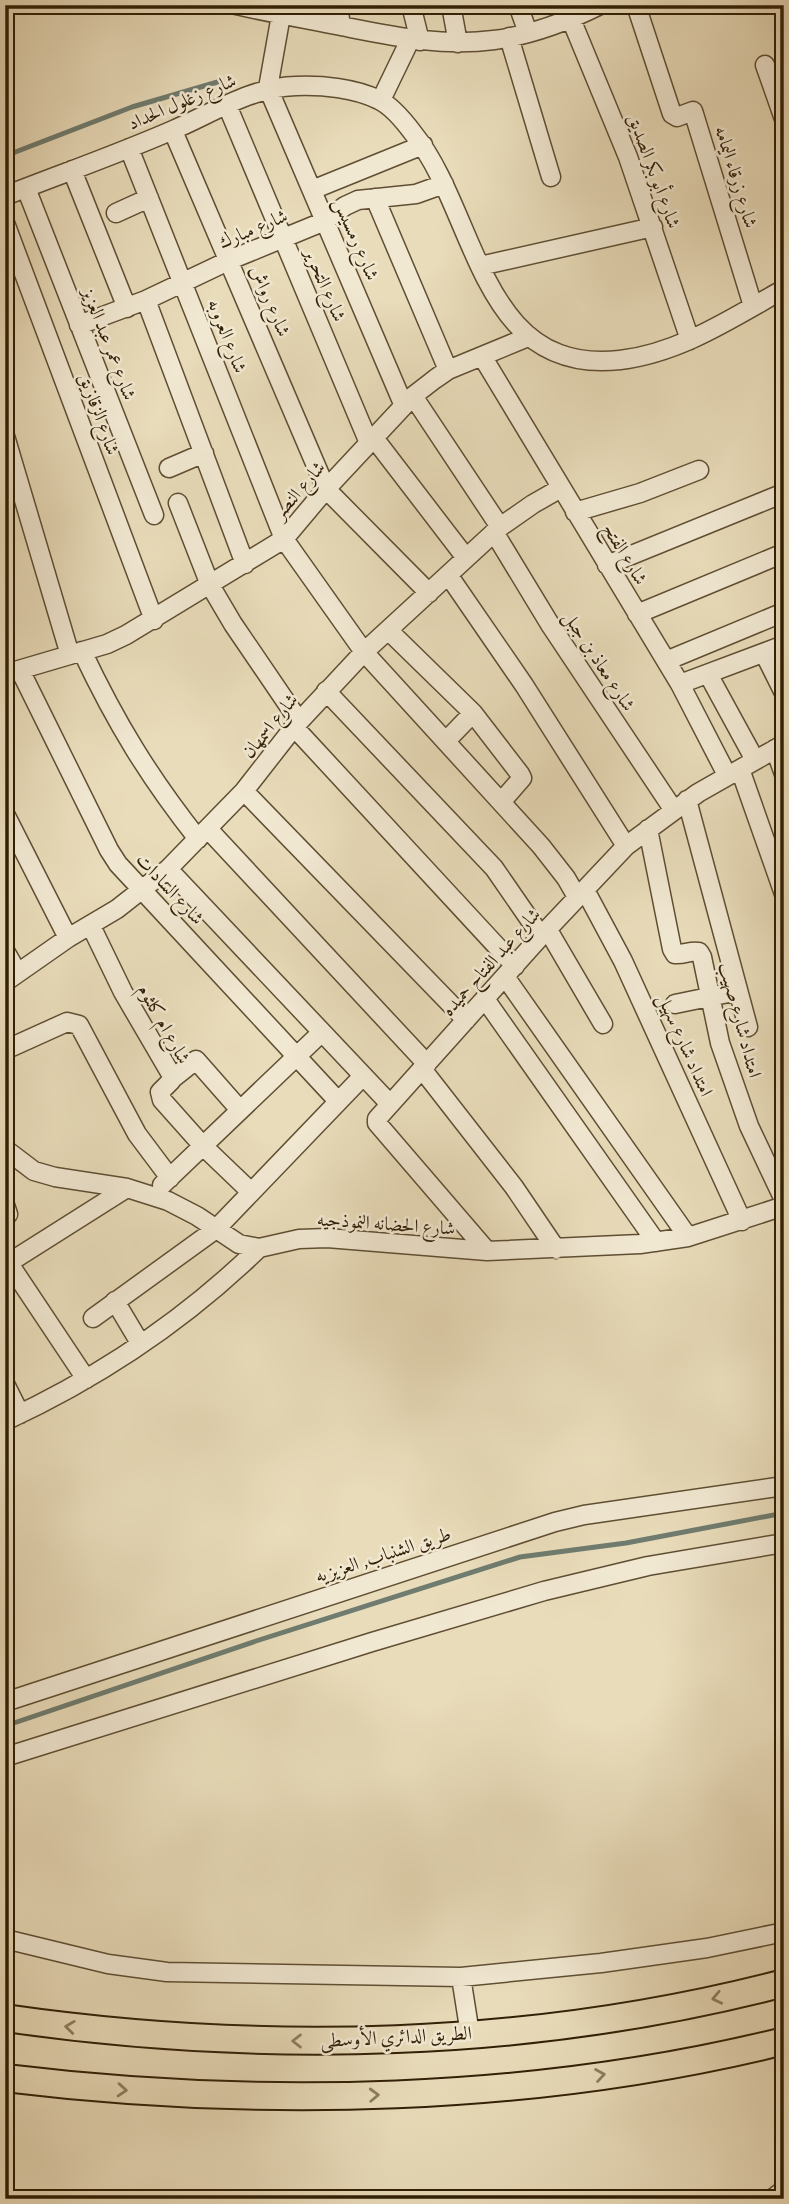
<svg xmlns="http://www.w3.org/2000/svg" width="789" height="2204" font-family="Alegreya,Amiri,serif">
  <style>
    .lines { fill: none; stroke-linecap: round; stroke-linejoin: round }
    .stream { stroke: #6f7c6f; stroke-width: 5 }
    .minor-casing { stroke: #5f4e33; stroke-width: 21 }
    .highway-casing { stroke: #311f06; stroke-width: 30 }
    .minor { stroke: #f1e8d2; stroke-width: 18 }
    .highway { stroke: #e9dcba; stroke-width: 26 }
    .oneway { stroke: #8d7e60 }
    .labels { text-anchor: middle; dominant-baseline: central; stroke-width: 5; stroke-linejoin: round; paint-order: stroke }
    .street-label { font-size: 19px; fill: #311f06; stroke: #f1e8d2 }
  </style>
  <rect width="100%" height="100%" fill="#e9dcba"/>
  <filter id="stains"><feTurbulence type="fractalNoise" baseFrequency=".00286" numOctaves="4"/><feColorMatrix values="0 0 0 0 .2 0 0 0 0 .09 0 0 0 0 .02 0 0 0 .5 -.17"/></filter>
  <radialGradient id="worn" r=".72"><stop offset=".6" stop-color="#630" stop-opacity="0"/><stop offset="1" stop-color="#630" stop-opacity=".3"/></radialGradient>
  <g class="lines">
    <!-- stream -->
    <path class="stream" d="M5,156L132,107L221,81
      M5,1726L256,1641L520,1557L626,1543L784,1513"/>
    <!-- minor casing -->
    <g class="minor-casing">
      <path id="minor" d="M236,5C271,13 306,19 341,26C392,36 441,47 494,40C532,35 566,22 600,5
        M338,5L341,26
        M411,5L420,41
        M451,5L458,43
        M518,5L528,33
        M636,5L672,114L677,117L693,111L694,114L753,306
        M281,15L268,88L404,406
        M571,19L628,157L690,340
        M509,37L551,177
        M765,65L784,119
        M381,100L410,40
        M227,105L369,443
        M173,131L326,489L429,593
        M129,148L284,539L364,652L541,846L566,878L577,897
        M72,170L127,308
        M26,188L154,515
        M312,190L423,145
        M5,196C61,174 118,154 173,130C213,113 251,87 296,86C322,85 355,88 379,100C392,106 404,121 413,133C478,213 479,376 620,360C680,353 732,318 784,289
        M375,198L448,370
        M116,213L149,198
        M5,223L154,620
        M480,266L653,227
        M146,300L245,564
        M79,325L146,300L230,260L325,221L345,206L358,200L416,194L444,184
        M482,356L680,684L727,775
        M413,396L500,527
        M5,436L70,655
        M374,438L466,558
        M169,468L204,453
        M178,503L210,585L233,624L299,721
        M575,512L640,493L699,470
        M494,532L551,626L673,809
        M607,565L784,493
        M449,576L524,685L626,846
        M637,614L784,553
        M388,630L473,713L520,774L522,778L502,801
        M82,651C116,723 149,777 198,839
        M764,653L784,693
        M666,661L784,612
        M20,670L109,850L118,864L338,1101
        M5,674L107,644L126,635L284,539L326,489L413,396L435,379L448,370L528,337
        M708,674L755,760
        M680,684L784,645
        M326,691L494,868L541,936
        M294,727L515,966
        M446,741L473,713
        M775,749L784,774
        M740,769L784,894
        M244,791L466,1020
        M687,800L748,1027
        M5,814L68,938
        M208,829L427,1064
        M648,829L672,949L675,954C684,955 691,950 699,952L702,957L720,1043L749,1126L784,1200
        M168,869L390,1104
        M585,890L623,961L742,1221
        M91,926L123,992L172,1076L171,1081L160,1092L162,1100L203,1146L251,1192
        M548,930L603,1024
        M5,951L17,972
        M506,978L688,1237
        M5,982L68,938L117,909L168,869L244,791L294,727L364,652L500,527L533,504L561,488
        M485,999L656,1242
        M675,1004L738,991
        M5,1050L67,1022L79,1025L137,1134L170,1178
        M422,1069L514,1187L556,1249
        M172,1079L196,1060L240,1110
        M5,1149L34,1171L55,1177L127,1188L168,1201L197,1216L239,1244L259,1248L299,1239L327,1238L487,1251L640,1244L688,1237L784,1206
        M162,1185L321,1033
        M5,1205L8,1214L5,1216
        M487,1251L377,1123V1119L541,936L626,846L698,793L784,744
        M115,1301L140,1343
        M93,1318L216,1229L363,1076
        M86,1379L12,1268L10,1262L127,1188
        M5,1384L20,1414
        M5,1421C98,1378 186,1319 259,1248
        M5,1702L555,1522L584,1515L784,1486
        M5,1757L372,1642L544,1591L648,1566L784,1543
        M5,1939L108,1964L167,1972L461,1977L601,1963L707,1948L784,1932
        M461,1977L470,2034
        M772,2199L784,2190"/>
    </g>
    <!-- highway casing -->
    <g class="highway-casing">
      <path id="highway" d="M5,2018C263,2055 531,2049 784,1983
        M5,2078C260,2109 534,2103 784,2041"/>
    </g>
    <!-- minor -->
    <use href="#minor" class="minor"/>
    <!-- highway -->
    <use href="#highway" class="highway"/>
  </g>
  <!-- one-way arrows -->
  <defs><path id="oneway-chevron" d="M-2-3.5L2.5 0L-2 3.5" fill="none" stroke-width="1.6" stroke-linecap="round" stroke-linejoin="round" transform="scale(1.75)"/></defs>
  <g class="oneway">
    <use href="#oneway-chevron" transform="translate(717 1998) rotate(168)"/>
    <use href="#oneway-chevron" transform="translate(70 2027) rotate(-173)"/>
    <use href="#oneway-chevron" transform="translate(297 2041) rotate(180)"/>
    <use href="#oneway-chevron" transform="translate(600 2075) rotate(-9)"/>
    <use href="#oneway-chevron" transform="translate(122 2090) rotate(4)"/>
    <use href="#oneway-chevron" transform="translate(374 2095) rotate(-2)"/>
  </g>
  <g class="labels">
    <!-- street labels -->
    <g class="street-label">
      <text transform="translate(182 102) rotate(-23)">شارع زغلول الحداد</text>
      <text transform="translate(654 171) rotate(70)">شارع أبو بكر الصديق</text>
      <text transform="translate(736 177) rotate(73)">شارع زرقاء اليمامه</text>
      <text transform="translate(253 229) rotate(-23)">شارع مبارك</text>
      <text transform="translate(356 239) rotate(67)">شارع رمسيس</text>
      <text transform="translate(325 285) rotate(67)">شارع التحرير</text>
      <text transform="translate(270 301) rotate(67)">شارع رواش</text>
      <text transform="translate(227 336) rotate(69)">شارع العروبه</text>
      <text transform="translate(109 344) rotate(69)">شارع عمر عبد العزيز</text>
      <text transform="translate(99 414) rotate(70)">شارع الزقازيق</text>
      <text transform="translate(299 490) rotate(-49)">شارع النصر</text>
      <text transform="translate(625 554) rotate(59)">شارع الفتح</text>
      <text transform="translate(599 661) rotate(57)">شارع معاذ بن جبل</text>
      <text transform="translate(270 726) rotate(-51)">شارع اسمهان</text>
      <text transform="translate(170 889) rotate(47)">شارع السادات</text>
      <text transform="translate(491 962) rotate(-48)">شارع عبد الفتاح حميده</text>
      <text transform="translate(740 1020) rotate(75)">امتداد شارع صهيب</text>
      <text transform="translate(164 1024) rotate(61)">شارع ام كلثوم</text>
      <text transform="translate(685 1045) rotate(66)">امتداد شارع سهيل</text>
      <text transform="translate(386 1224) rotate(4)">شارع الحضانه النموذجيه</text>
      <text transform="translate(383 1555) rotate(-18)">طريق الشنباب, العزيزيه</text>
      <text transform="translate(396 2037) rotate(-3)">الطريق الدائري الأوسطى</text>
    </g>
  </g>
  <!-- margin -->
  <rect width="789" height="2204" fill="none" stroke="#e9dcba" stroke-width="28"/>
  <rect x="7" y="7" width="775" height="2190" fill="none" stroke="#311f06" stroke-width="3.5"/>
  <rect x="14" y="14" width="761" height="2176" fill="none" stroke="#311f06" stroke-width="2"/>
  <rect width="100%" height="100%" filter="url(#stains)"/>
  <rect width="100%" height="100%" fill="url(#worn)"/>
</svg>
